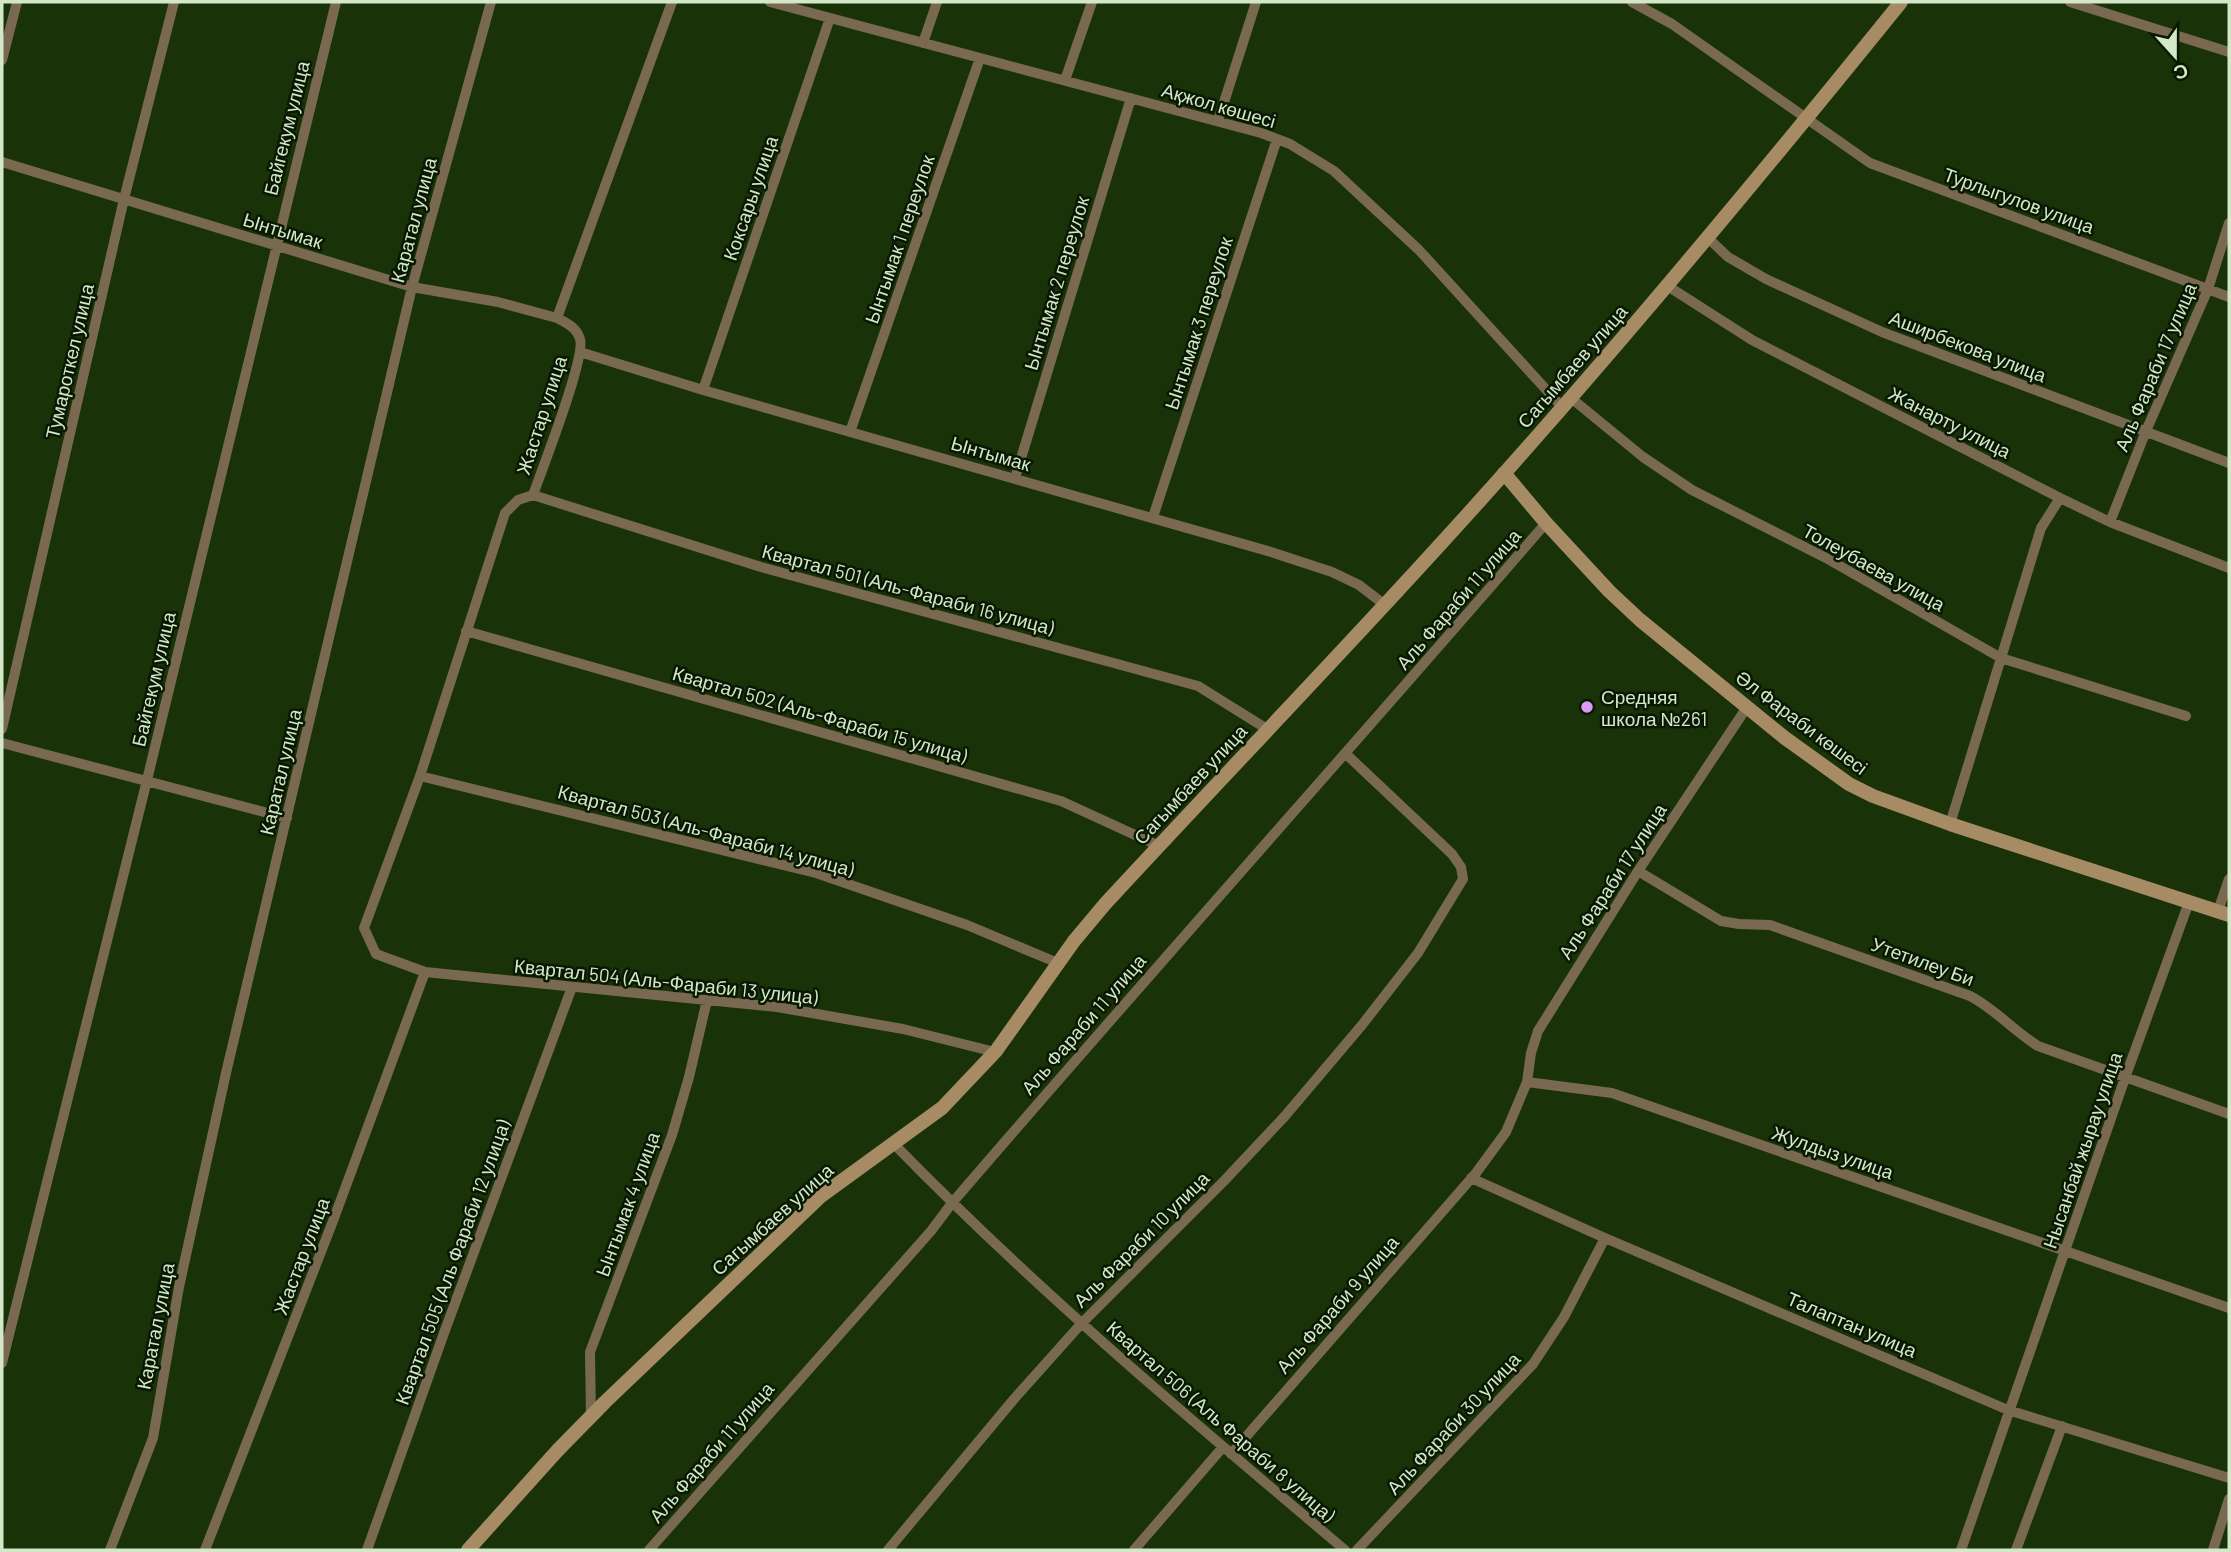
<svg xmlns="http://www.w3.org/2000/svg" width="2231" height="1552" font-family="Barlow,sans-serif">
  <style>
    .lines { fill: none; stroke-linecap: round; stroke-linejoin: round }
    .street { stroke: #7a6951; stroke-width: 10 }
    .secondary { stroke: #a78b65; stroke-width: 14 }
    .poi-dot { fill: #da9af6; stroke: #091803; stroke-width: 2.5 }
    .labels { text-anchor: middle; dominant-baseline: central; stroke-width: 5; stroke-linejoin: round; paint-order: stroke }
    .street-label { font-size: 19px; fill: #d3e7c9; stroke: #091803 }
    .poi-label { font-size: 19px; fill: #d3e7c9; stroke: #091803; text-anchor: start }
  </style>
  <rect width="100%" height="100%" fill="#193208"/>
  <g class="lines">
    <!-- street -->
    <path class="street" d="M672,2L557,318C567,323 577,328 580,339C586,358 542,469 533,495L518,500L505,513L420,776L364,928L376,954L425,972L777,1007L903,1029L995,1052
      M770,2L1261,133L1290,144L1334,171L1419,250L1562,407
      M1632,2L1672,24L1870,163L2229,297
      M2070,2L2229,52
      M923,43L937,2
      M2,60L17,2
      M1065,80L1092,2
      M1218,121L1256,2
      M2,162L412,287L498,302L557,318
      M1707,237L1728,257L1766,279L1882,332L2229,463
      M1666,285L1752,340L2060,498L2110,522L2229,568
      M580,352L703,390L1271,552L1332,572L1359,585L1385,605
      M703,390L830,18
      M1571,398L1643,457L1692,490L1826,558L2001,658L2186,716
      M850,432L980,58
      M1015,478L1131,98
      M533,495L761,567L1198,686L1267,729
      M1153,517L1277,139
      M2110,522L2146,431L2208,289L2229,223
      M466,631L1061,801L1159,846
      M2,729L124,199L174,2
      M2,743L287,818
      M420,776L816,873L967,925L1058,963
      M1950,824L2041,528L2060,498
      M1638,871L1721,921L1739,924L1770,925L1970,996C1995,1009 2014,1031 2038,1046L2229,1114
      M2218,911L2229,879
      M1527,1082L1531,1053L1538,1031L1638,871L1747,707
      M893,1143C1035,1289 1190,1419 1345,1550
      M1471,1178L1605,1238L2008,1410L2229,1478
      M2,1363L147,780L336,2
      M591,1419L590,1352L672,1135L689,1077L707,1000
      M1231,1454L1476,1173L1506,1132L1527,1082L1612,1093L2229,1308
      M110,1550L153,1438L179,1287L226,1073L412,287L491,2
      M205,1550L333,1221L425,972
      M367,1550L444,1333L572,987
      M649,1550L931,1231L952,1203C1148,975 1349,751 1546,523
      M888,1550L1014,1399L1081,1324L1224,1181L1285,1116L1362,1025L1418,953L1463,879L1461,867L1452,854L1346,754
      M1134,1550L1223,1447
      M1357,1550L1533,1364L1564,1317L1605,1238
      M1961,1550L2125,1078L2189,902
      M2016,1550L2062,1426
      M2213,1550L2229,1499"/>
    <!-- secondary -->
    <path class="secondary" d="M1504,473L1546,523L1609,591L1640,620L1785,738L1849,784L1873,796L1950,824L2229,915
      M468,1550L557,1451L605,1402L821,1196L942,1108L996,1051L1074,941L1105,904C1250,747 1399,594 1540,433C1664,292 1783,148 1901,2"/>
  </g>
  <!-- markers -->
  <circle class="poi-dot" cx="1587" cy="707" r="7"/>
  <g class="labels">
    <!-- street labels -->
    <g class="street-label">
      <text transform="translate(1219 105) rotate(16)">Ақжол көшесі</text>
      <text transform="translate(286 128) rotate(-76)">Байгекум улица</text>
      <text transform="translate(750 198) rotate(-71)">Коксары улица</text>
      <text transform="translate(2019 200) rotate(20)">Турлыгулов улица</text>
      <text transform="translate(413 220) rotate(-75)">Каратал улица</text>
      <text transform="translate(283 230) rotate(17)">Ынтымак</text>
      <text transform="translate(899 239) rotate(-71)">Ынтымак 1 переулок</text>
      <text transform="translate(1056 283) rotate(-73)">Ынтымак 2 переулок</text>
      <text transform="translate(1198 323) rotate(-72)">Ынтымак 3 переулок</text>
      <text transform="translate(1968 346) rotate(21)">Аширбекова улица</text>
      <text transform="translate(69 361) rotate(-77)">Тумароткел улица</text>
      <text transform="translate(1572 366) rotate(-49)">Сагымбаев улица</text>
      <text transform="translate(2155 367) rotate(-67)">Аль Фараби 17 улица</text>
      <text transform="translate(541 415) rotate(-72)">Жастар улица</text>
      <text transform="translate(1950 422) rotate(27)">Жанарту улица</text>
      <text transform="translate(991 453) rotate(16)">Ынтымак</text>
      <text transform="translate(1874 567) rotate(29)">Толеубаева улица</text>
      <text transform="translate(908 589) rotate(15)">Квартал 501 (Аль-Фараби 16 улица)</text>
      <text transform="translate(1458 599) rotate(-49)">Аль Фараби 11 улица</text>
      <text transform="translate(153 679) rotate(-77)">Байгекум улица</text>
      <text transform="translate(820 714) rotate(16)">Квартал 502 (Аль-Фараби 15 улица)</text>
      <text transform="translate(1802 722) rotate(37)">Әл Фараби көшесі</text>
      <text transform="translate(280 772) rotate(-77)">Каратал улица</text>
      <text transform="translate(1190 784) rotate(-47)">Сагымбаев улица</text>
      <text transform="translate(706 830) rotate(15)">Квартал 503 (Аль-Фараби 14 улица)</text>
      <text transform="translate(1612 881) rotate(-57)">Аль Фараби 17 улица</text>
      <text transform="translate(1923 961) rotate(20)">Утетилеу Би</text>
      <text transform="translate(666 981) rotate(6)">Квартал 504 (Аль-Фараби 13 улица)</text>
      <text transform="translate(1083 1024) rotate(-49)">Аль Фараби 11 улица</text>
      <text transform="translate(2082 1150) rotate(-71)">Нысанбай жырау улица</text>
      <text transform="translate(1833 1152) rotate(19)">Жулдыз улица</text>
      <text transform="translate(627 1204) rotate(-70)">Ынтымак 4 улица</text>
      <text transform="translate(772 1219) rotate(-42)">Сагымбаев улица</text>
      <text transform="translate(1141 1239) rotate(-45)">Аль Фараби 10 улица</text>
      <text transform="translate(301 1256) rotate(-69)">Жастар улица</text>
      <text transform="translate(452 1262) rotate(-70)">Квартал 505 (Аль Фараби 12 улица)</text>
      <text transform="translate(1337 1304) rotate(-49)">Аль Фараби 9 улица</text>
      <text transform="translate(1852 1324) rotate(23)">Талаптан улица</text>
      <text transform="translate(155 1326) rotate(-79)">Каратал улица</text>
      <text transform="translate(1221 1421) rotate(41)">Квартал 506 (Аль Фараби 8 улица)</text>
      <text transform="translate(1453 1423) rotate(-47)">Аль Фараби 30 улица</text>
      <text transform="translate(711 1452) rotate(-49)">Аль Фараби 11 улица</text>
    </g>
    <!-- poi labels -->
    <g class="poi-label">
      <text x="1601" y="696">Средняя<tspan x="1601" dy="22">школа №261</tspan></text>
    </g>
  </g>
  <!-- border -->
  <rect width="2231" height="1552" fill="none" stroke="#d3e7c9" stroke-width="7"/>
  <!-- north arrow -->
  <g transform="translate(2175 56) rotate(159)" stroke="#091803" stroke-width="5" paint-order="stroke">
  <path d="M0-5L12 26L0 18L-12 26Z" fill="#d3e7c9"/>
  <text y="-10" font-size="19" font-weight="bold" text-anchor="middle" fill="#d3e7c9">С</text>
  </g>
</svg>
